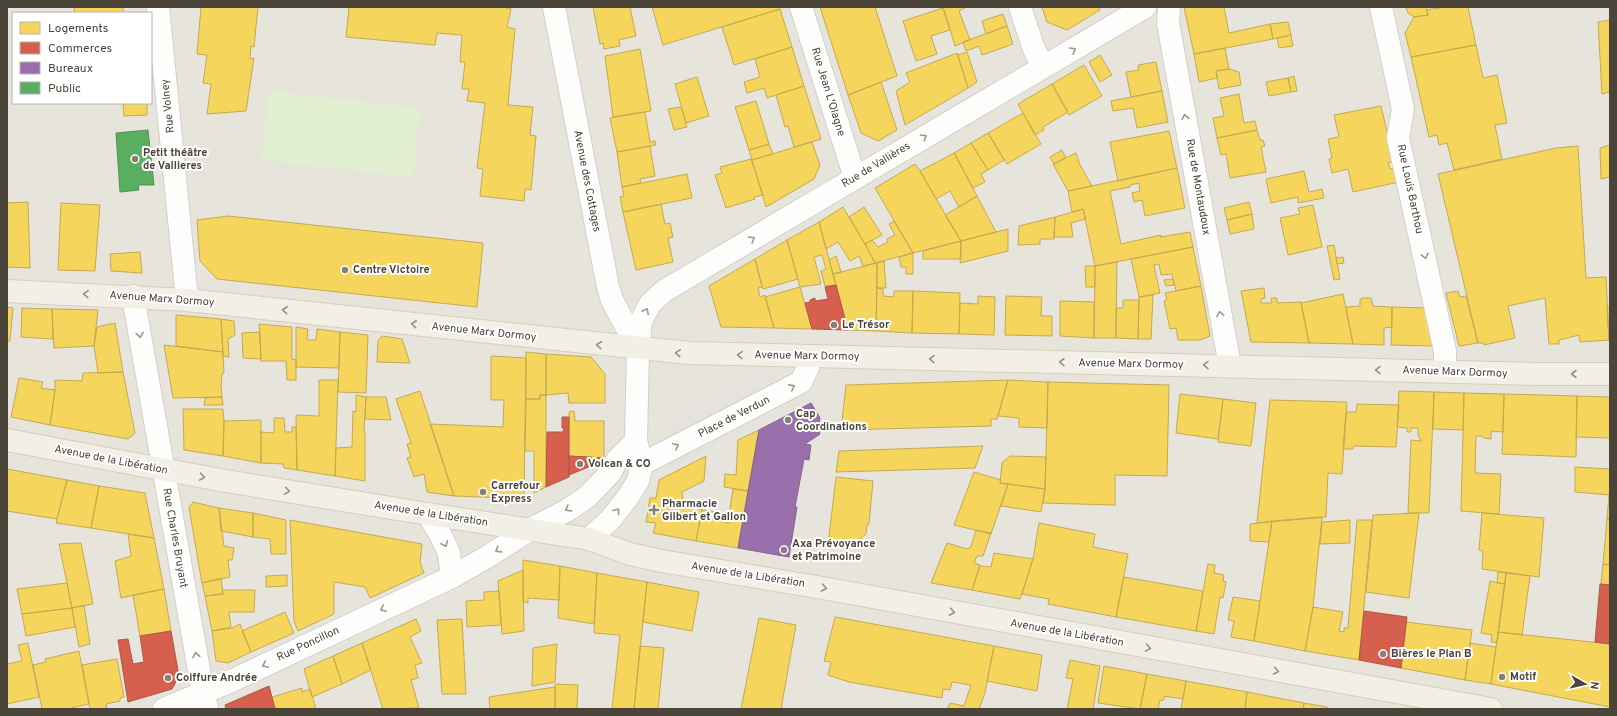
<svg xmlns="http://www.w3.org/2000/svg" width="1617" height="716" font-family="Overpass,sans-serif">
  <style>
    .residential { fill: #e7e4dc; fill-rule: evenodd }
    .green { fill: #e1eecf }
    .parking { fill: #e6e3df }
    .homes { fill: #f6d55c; stroke: #c3aa52 }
    .shops { fill: #d6604d; stroke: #ac5847 }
    .offices { fill: #9970ab; stroke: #826389 }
    .public { fill: #5aae61; stroke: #568e55 }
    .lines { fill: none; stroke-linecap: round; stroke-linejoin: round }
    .minor-casing { stroke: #d2d0cb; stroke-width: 24 }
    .primary-casing { stroke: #d6cebb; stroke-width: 24 }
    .minor { stroke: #fdfdfc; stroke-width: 22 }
    .primary { stroke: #f2efe6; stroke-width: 22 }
    .oneway { stroke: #9b9791 }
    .oneway2 { stroke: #969187 }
    .poi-dot { fill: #868178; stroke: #fff; stroke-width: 1.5 }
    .labels { text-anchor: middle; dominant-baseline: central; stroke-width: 4; stroke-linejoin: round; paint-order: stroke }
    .street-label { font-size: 11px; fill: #4b4439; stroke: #fff }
    .poi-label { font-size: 11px; font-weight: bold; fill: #4b4439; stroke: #fff; text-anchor: start }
  </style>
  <rect width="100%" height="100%" fill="#f4f2ee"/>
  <!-- residential -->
  <path class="residential" d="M7,7H1610V709H7ZM13,13H151V103H13Z"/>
  <!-- green -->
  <path class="green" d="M269,91L420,108L413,177L261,160Z"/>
  <!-- parking -->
  <path class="parking" d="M768,370L775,383L673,435L666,422Z
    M804,392L808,400L672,468L668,461Z
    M807,478L835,482L831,519L802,515Z"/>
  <!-- homes -->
  <path class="homes" d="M74,7H123V13H75Z
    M201,7H258L254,47L251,46L250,59L254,58L246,111L207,114L211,84L203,83L207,55L197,54Z
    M349,7H503L511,9L507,27L515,29L508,105L533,107L530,135L536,136L531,190L525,189L524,201L480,196L483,169L477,168L485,103L467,101L469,89H462L465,62H460L462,35L437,33L435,45L346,37Z
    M593,7H630L636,36L619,40L620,46L604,49L603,43L600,44Z
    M652,7H779L780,9L663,45Z
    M820,7H875L897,76L848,95Z
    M943,7H966L959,11L970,40L955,46Z
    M1042,7H1099L1100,10L1067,30L1047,22Z
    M1184,7H1224L1229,33L1270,24L1273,39L1194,54Z
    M1406,7H1426L1428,15L1414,17L1408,13Z
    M1445,7H1468L1476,45L1411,57L1405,33L1414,17L1428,15L1427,10Z
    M943,8L950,30L931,36L937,54L916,61L903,21Z
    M780,9L792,47L734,65L722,27Z
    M1003,14L1007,26L986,34L982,21Z
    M1610,20V92L1602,94L1598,22Z
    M1288,22L1291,35L1273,39L1270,24Z
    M1007,26L1013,44L982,55L979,46L966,51L963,42Z
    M1291,35L1293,46L1279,48L1277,38Z
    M1476,45L1483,78L1497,75L1507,123L1495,125L1502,159L1454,170L1447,143L1439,145L1437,135L1429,137L1411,57Z
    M792,47L804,86L767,98L764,88L747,93L744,82L760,77L755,59Z
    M1225,48L1229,69L1216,71L1217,78L1199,82L1194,54Z
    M640,49L651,111L613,117L605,56Z
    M967,52L977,82L968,88L958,55Z
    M957,53L968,88L905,125L896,91L910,82L906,73Z
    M1100,55L1112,75L1100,82L1089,62Z
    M1156,62L1162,91L1131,97L1126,72L1139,70L1138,65Z
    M1084,65L1102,96L1069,115L1052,84Z
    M1229,69L1239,72L1241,85L1219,89L1216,71Z
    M1294,76L1297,91L1291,92L1288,78Z
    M697,77L709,116L686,123L675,84Z
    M1288,78L1291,92L1269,96L1266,82Z
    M881,82L897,130L878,141L861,133L848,95Z
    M1052,84L1068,112L1043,127L1044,130L1035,135L1018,104Z
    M804,86L821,139L794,147L788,126L785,127L776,95Z
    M1162,91L1168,122L1137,128L1133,108L1113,111L1111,101Z
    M1239,94L1244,123L1255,121L1257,130L1217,138L1213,118L1224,116L1220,98Z
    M756,101L769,144L749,150L735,107Z
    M123,103H147V115L124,116Z
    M1381,106L1393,157L1391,162L1388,163L1390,169L1396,168L1399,182L1353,192L1348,169L1332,173L1329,159L1332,158L1328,139L1339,137L1334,115Z
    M681,107L687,127L674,130L668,109Z
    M645,112L650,142L655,141L656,145L617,152L610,118Z
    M1023,113L1041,144L1007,164L988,133Z
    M1257,130L1260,140H1263L1265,146L1261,147L1266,172L1230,178L1226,154L1221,155L1217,138Z
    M1169,131L1177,168L1118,181L1110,142Z
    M988,133L1004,160L988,170L971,143Z
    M812,142L820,165L814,179L766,207L752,160Z
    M971,143L988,170L981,174L985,182L973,188L954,153Z
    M769,144L773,154L752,160L749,150Z
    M1610,145V177L1601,179L1600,148Z
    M650,146L655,176L640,179L641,183L622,187L617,152Z
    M1578,146L1586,278L1606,277L1609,340L1580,342L1579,335L1559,340V344H1549L1545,298L1508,306L1515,338L1484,345L1483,343H1478L1438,174L1556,148Z
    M1062,150L1066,158L1054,164L1050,157Z
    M954,153L977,196L959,207L950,191L936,199L920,171Z
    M1076,153L1080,165L1092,186L1068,191L1053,164Z
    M751,159L763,195L754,197L755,199L726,208L715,175L722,173L720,167Z
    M915,164L920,171L961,241L913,253L875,188Z
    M1177,168L1185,208L1145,216L1142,200L1134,202L1132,193L1140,191L1139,183L1130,185V187L1110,191L1121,244L1161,235L1160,237L1190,232L1193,247L1095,266L1083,209L1072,212L1068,191Z
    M1304,171L1309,192L1322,189L1324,198L1298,203V197L1271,203L1266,179Z
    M687,174L692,198L623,212L620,197L624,196L622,187Z
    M977,196L996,232L961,241L945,215Z
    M28,202L30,268L7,267V203Z
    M1249,202L1252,214L1227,220L1224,208Z
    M61,203L100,205L95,271L58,270Z
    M661,204L665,224L670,223L673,237L668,238L673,262L636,270L623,212Z
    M1313,205L1322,247L1288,255L1280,218L1300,214L1298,208Z
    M843,207L865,244L875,263L863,266L859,256L850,261L838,242L826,249L819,222Z
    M864,207L882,235L865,244L849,217Z
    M1083,209L1086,219L1071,223L1073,237H1054L1055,217Z
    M1252,214L1254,229L1230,234L1227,220Z
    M228,216L483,243L477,307L217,279L200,261L197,220Z
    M1055,217L1054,239H1040V244L1018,245L1019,226Z
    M894,221L913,253L875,263L865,244L872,240L878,247L888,242L887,239L895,235L889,224Z
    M819,222L836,285L825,286L821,271L826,269L822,255L814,257L821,284L800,287L787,240Z
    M1008,229V251L960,263L961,241Z
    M787,240L798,279L763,289L755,259Z
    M961,241V259H923V251Z
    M1334,245L1340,279L1334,280L1327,246Z
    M1193,247L1201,286L1176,291L1172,274L1161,275L1159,264L1154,265L1160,293L1139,297L1131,259Z
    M140,252L142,273L111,271L110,254Z
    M913,253V274H906V267H901L899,257Z
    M836,256L841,272L833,274L829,260Z
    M1343,257L1344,263L1337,264L1336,258Z
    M755,259L762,287L758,288L760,297L765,295L774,328L721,327L709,286Z
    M884,261L886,288H877V263Z
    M1117,262L1116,338H1094L1095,266Z
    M877,263L876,331L848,330L833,274Z
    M1085,266H1095V287H1086Z
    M1173,279L1174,285L1166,286L1164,280Z
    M1201,286L1210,336L1200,340H1178L1176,328L1170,329L1164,301L1167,300L1165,293Z
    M800,287L812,329L774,328L765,297Z
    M877,288L883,289V296L894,297V291H913L912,333L876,331Z
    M1264,288L1265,298L1261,299V303H1272L1271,298H1277V303L1301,302L1309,343L1251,342L1241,291Z
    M913,291L960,293L959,334L912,333Z
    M1458,291L1460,297L1466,296L1478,343L1459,346L1446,293Z
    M1343,294L1353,344L1309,343L1301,303Z
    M1153,295L1151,339H1138L1139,297Z
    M978,296L995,297L994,335L959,334L960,303L978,304Z
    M1006,296L1042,297L1041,316H1052V336L1005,335Z
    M1362,298H1371L1373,306L1392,307V327L1384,328V345L1353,344L1346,307L1360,306V300Z
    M1123,300H1139L1138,339L1116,338V308H1123Z
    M1060,301L1094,302V338L1060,336Z
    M7,307L13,308L10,341H7Z
    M1392,307L1428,308L1435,346L1391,345Z
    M1607,307H1610V341H1609Z
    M22,308L52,309L53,339L21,337Z
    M52,309L98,310L94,346L54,348Z
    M176,315L221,319L223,352L176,346Z
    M221,319L234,321L235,335L228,339L229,357L223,356Z
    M115,323L123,372L98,373L94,346L97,327Z
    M259,324L292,327V359L296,360V380H287L286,361H261Z
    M296,327L308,329L307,340H316L317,329L340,332L339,368L296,367Z
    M260,332L261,359L243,358L242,333Z
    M340,332L368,335L366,393L338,392Z
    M382,336L402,339L410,363L377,362L378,341Z
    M164,345L223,352L224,373L222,374L221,385L222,397L173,398Z
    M526,352L546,354V395H540V399H526Z
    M546,354L591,357L605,374V403H569L568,393L546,395Z
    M491,356L526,358L524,495L507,498L454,496L430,424L503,427L504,400H491Z
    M123,372L135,433L128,439L50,425L55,390V380L82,381L83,373Z
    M19,378L43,382L41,388L55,390L50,425L11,417Z
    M319,380H338L335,476L297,470L296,415L319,416Z
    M1008,380L1048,382L1047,428L1019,427V418L998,416Z
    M1008,380L997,419H991V426L841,430L846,385Z
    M1048,382L1169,385L1167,476L1115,475V505L1043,503L1045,489Z
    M420,391L428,416L454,496L427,492L424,474L414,477L407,458L411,457L407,444L411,443L396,399Z
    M1399,391L1434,392L1429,513H1408L1411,440L1421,441L1418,435V428H1411V432H1407V428L1397,427Z
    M1434,392L1464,393L1463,430L1433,429Z
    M1464,393L1504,394L1503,432L1491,431V439L1484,438L1482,436H1476L1475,473L1501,474L1499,514L1461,511Z
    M1180,394L1223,399L1218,439L1176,433Z
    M1504,394L1577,396L1576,457L1502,454Z
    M356,395L366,397L364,431H365V481L335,476L336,448L352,447L353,411L356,412Z
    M540,395H546V487L534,493V451H525L526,399H540Z
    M1577,396L1610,397V438L1576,437Z
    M222,397L223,405H204L205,398Z
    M366,397H386L391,420L365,419Z
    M1223,399L1256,403L1251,446L1218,442Z
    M1270,400L1347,402L1342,474L1328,473L1326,517L1257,523Z
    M1357,404L1399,405L1396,447L1354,446L1353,449H1343L1346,412H1356Z
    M183,409H223L224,421L223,456L184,450Z
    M574,411L575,421H604V458L569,456V412Z
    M274,418H284L285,432H292V427H296L297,470L284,468L283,464L261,463V432L274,433Z
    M261,420V463L223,456L224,421Z
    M759,430L748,491L724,487L725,474L736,475L738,440Z
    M983,446L975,468L836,472L839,451Z
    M706,456L704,481L682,492L683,500L688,501L686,506L702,509L696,541L653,533L656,523L646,522L650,498H656L659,480Z
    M1010,456L1046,457L1045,489L1000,483L1002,463Z
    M1575,467L1610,469V495L1575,492Z
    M7,469L67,480L57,519L7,511Z
    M974,472L1001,480L1000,483L1008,484L991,534L954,525Z
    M836,477L873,481L869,524L867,525L866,534L850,547L828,545Z
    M67,480L99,486L91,528L56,523Z
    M1008,484L1045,489L1041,512L1001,506Z
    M99,486L145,493L154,538L91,528Z
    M733,489L748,491L738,548L696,541L702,510L716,512L714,520L729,523L731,515H729Z
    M1609,495H1610V519H1607Z
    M193,502L219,508L224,546L234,548L232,560H228L230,577L202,583L189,508Z
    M219,508L253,513V537L221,531Z
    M253,513L286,520V554H271L270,539L253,537Z
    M1419,513L1409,598L1366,592L1373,515Z
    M1482,513L1544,518L1539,577L1482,569L1483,551L1479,550Z
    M1322,517L1313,607L1305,651L1254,641L1272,521Z
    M1607,519H1610V565L1603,564Z
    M290,520L422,544L420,562L424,573L370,598L365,587L334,582V614L298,631L294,621Z
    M1350,520V543L1320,544L1322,522Z
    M1357,520H1372L1359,660L1305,651L1313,607L1343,612L1339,631L1344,632V628H1348Z
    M1272,521L1269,542L1250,541V524Z
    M1039,523L1095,534L1093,547L1128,554L1116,617L1048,604L1049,599L1022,594L1033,559Z
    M976,530L991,533L983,556H977L974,563L980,565L972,590L931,583L947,543L967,549L971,547Z
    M128,534L154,538L164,589L121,598L115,561L131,556Z
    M81,543L93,604L72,608L59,544Z
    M994,553L1033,559L1020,599L972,590L980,566L991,567Z
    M523,560L560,566L559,600L528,598V603L523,601Z
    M1208,564L1215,565L1214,573L1224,575L1223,581L1226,582L1223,598L1220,597L1214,634L1196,631Z
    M1603,564L1610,565L1609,585L1601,584Z
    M560,566L597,573L594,624L558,618Z
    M523,570L524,631L502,634L498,581Z
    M1498,572L1506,573L1505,584L1497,583Z
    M597,573L647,582L634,709H612L620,635L594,633Z
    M1506,573L1530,576L1522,635L1498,632Z
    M287,575V586L266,587V576Z
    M1124,577L1203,591L1196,631L1116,617Z
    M221,578L223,594L205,596L202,583Z
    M1490,581L1505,584L1497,643L1491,642L1492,635L1481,633Z
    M647,582L699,592L692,631L643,622Z
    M67,583L72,608L22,614L17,589Z
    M164,589L171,631L140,636L133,595Z
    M222,590H255L254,612H229L231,627L212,631L205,596L223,594Z
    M499,591L501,625L467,627L466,601L484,600V592Z
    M1233,597L1260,601L1254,641L1231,637L1234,621L1228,620Z
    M84,605L90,644L79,647L72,608Z
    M72,608L75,627L26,636L22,614Z
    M285,612L294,633L251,652L242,631Z
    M835,617L994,646L985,693L979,709H947L950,703L964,706L971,685L952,682L950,690L943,689L942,698L849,682L828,675L831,662L824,661Z
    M759,618L796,625L781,709H741Z
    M416,619L421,631L410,637L422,663L415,665L418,678L411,680L419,708L383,709L362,643Z
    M462,619L466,694H442L437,620Z
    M1406,622L1472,630L1465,680L1401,668Z
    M240,624L251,652L228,663L216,661L212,631L232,628Z
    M1498,632L1610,644V707L1491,684Z
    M28,643L39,697L7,704V664L22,661L18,645Z
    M362,643L371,670L342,684L333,656Z
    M1470,643L1496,647L1491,684L1465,680Z
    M557,644L555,682L532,686L533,648Z
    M640,646L664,648L658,709H634Z
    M994,646L1042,655L1037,691L987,681Z
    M79,651L89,704L67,709H42L33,665L46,662L45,659Z
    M333,656L342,684L312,697L304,669Z
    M117,659L124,697L120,698V701L106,704L107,708L90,709L82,665Z
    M1070,660L1100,666L1093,709H1067L1073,679L1066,678Z
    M1104,666L1147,674L1140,709L1098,703Z
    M1147,674L1186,681L1183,699L1164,696L1165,698L1162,701L1160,700L1158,709H1140Z
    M1186,681L1247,692L1245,709H1181Z
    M555,684L578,685L577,709H555Z
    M555,687V709H490L489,697Z
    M302,688V692L310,689L316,709H275L272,697Z
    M1247,692L1304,703L1303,709H1245Z
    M1304,703L1327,707V709H1303Z"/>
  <!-- shops -->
  <path class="shops" d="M836,285L848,330L812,329L805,303L810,302V300L815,298V301L828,299L825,287Z
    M562,417H569V477L546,487L547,432H563L564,428H562Z
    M569,456L604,458L591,466L569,475Z
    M1600,584L1610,585V644L1595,642Z
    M1364,611L1407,617L1401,668L1359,660Z
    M171,631L179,676L172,689L128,702L118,640L128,639L133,664L144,662L140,636Z
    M269,686L275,709H226L225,705Z"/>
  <!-- offices -->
  <path class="offices" d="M811,403L820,418L819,424L816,425L820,434L805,444L811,445L809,460L804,459L795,507H797L789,557L738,548L759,430Z"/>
  <!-- public -->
  <path class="public" d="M148,130L154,185H138L139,190L120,192L116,133Z"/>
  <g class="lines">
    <!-- minor casing -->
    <g class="minor-casing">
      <path id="minor" d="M158,7L187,300
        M554,7L608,287L612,300L638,349
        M801,7L855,178
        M1020,7L1034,49L1043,67
        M1169,7L1168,23L1230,366
        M1381,7L1403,109L1398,138L1445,351V371
        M133,296L200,676L207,709
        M642,464L801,382L808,367L807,356
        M428,514L441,536L449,553L452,577
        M589,539L610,520L628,497L638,481L642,464L636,441L638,349L641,321L650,304L664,291L1145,7
        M164,709L229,682L452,577L487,557L531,529L566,511L587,497L610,473L617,460L636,441"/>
    </g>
    <!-- primary casing -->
    <g class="primary-casing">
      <path id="primary" d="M7,291L187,300L689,353L1538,374H1610
        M7,440L220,480L428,514L589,539L630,554L661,561L817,587L1491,709"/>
    </g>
    <!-- minor -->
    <use href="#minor" class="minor"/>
    <!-- primary -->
    <use href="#primary" class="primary"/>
  </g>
  <!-- one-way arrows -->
  <defs><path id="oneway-chevron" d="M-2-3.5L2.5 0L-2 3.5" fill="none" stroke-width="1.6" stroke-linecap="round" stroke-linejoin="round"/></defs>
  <g class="oneway">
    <use href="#oneway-chevron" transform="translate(1073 50) rotate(-31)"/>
    <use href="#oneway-chevron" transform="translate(1185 117) rotate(-100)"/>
    <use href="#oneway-chevron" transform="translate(924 137) rotate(-31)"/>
    <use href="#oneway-chevron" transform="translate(752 239) rotate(-31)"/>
    <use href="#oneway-chevron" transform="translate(1425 256) rotate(78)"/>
    <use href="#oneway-chevron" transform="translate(646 311) rotate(-63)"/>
    <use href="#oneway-chevron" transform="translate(1220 314) rotate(-100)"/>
    <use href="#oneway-chevron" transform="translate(140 335) rotate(80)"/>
    <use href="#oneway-chevron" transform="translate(792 387) rotate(-27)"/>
    <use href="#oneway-chevron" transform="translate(676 446) rotate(-27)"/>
    <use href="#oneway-chevron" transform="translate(568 509) rotate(148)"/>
    <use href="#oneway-chevron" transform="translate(617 511) rotate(-53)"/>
    <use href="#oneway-chevron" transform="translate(445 544) rotate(65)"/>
    <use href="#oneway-chevron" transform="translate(498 550) rotate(148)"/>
    <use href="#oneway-chevron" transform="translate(383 609) rotate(155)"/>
    <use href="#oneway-chevron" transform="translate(196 655) rotate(-100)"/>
    <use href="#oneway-chevron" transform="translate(265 665) rotate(155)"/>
  </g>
  <g class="oneway2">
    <use href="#oneway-chevron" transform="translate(86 294) rotate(-178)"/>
    <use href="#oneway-chevron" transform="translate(285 310) rotate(-174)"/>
    <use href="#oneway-chevron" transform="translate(414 324) rotate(-174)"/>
    <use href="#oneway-chevron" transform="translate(599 345) rotate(-174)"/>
    <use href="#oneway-chevron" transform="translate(678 353) rotate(-176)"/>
    <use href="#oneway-chevron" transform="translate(740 355) rotate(-179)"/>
    <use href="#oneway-chevron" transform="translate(932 359) rotate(-179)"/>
    <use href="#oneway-chevron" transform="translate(1062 362) rotate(-179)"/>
    <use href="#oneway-chevron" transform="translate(1206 365) rotate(-179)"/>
    <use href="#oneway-chevron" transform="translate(1378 370) rotate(-179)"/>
    <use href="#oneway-chevron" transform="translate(1574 374) rotate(180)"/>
    <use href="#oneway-chevron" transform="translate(202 477) rotate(10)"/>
    <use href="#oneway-chevron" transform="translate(287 491) rotate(9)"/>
    <use href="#oneway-chevron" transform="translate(824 588) rotate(11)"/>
    <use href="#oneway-chevron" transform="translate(952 612) rotate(10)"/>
    <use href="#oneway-chevron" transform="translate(1148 648) rotate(10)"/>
    <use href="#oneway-chevron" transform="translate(1276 671) rotate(10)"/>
  </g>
  <!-- markers -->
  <g class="poi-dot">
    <circle cx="135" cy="159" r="4"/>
    <circle cx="345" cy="270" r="4"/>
    <circle cx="834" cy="325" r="4"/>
    <circle cx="788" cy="420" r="4"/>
    <circle cx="580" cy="464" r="4"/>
    <circle cx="483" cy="492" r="4"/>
    <path d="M652 504h4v4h4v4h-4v4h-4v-4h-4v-4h4z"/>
    <circle cx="784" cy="550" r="4"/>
    <circle cx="1383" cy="654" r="4"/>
    <circle cx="1502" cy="677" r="4"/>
    <circle cx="168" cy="678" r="4"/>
  </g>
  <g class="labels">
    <!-- street labels -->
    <g class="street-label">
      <text transform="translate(828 92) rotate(73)">Rue Jean L'Olagne</text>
      <text transform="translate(168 106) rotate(-96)">Rue Volney</text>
      <text transform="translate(876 165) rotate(-31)">Rue de Vallières</text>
      <text transform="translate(587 181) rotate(79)">Avenue des Cottages</text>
      <text transform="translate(1198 187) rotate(80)">Rue de Montaudoux</text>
      <text transform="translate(1410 189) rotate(78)">Rue Louis Barthou</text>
      <text transform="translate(162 299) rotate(4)">Avenue Marx Dormoy</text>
      <text transform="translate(484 332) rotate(6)">Avenue Marx Dormoy</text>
      <text transform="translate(807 356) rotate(1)">Avenue Marx Dormoy</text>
      <text transform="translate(1131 364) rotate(1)">Avenue Marx Dormoy</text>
      <text transform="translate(1455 372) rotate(2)">Avenue Marx Dormoy</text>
      <text transform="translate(734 417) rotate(-27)">Place de Verdun</text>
      <text transform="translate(111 460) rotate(11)">Avenue de la Libération</text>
      <text transform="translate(431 514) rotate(9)">Avenue de la Libération</text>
      <text transform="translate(175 538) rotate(80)">Rue Charles Bruyant</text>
      <text transform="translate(748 575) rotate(9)">Avenue de la Libération</text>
      <text transform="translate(1067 633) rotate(10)">Avenue de la Libération</text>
      <text transform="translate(308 644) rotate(-25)">Rue Poncillon</text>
    </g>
    <!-- poi labels -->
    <g class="poi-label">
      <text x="143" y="153">Petit théâtre<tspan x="143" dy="13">de Vallieres</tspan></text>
      <text x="353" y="270">Centre Victoire</text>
      <text x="842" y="325">Le Trésor</text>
      <text x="796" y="414">Cap<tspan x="796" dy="13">Coordinations</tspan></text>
      <text x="588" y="464">Volcan &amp; CO</text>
      <text x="491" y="486">Carrefour<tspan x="491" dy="13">Express</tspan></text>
      <text x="662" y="504">Pharmacie<tspan x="662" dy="13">Gilbert et Gallon</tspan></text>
      <text x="792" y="544">Axa Prévoyance<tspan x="792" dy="13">et Patrimoine</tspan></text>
      <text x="1391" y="654">Bières le Plan B</text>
      <text x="1510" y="677">Motif</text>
      <text x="176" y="678">Coiffure Andrée</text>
    </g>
  </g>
  <!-- border -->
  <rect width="1617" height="716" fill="none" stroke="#4b4439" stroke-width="16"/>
  <!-- legend -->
  <rect x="12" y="12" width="140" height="92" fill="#ffffff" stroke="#b7b4b0"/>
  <rect x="20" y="22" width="20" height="12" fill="#f6d55c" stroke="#b7b4b0"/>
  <text x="48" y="32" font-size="12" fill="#4b4439">Logements</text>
  <rect x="20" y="42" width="20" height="12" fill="#d6604d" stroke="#b7b4b0"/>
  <text x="48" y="52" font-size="12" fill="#4b4439">Commerces</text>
  <rect x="20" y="62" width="20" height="12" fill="#9970ab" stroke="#b7b4b0"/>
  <text x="48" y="72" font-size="12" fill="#4b4439">Bureaux</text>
  <rect x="20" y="82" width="20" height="12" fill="#5aae61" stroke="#b7b4b0"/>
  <text x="48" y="92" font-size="12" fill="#4b4439">Public</text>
  <!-- north arrow -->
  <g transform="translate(1585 684) rotate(98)" stroke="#ffffff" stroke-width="3" paint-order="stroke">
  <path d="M0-3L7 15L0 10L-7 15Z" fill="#4b4439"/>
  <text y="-6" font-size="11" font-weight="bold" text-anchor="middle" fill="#4b4439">N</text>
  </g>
</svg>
